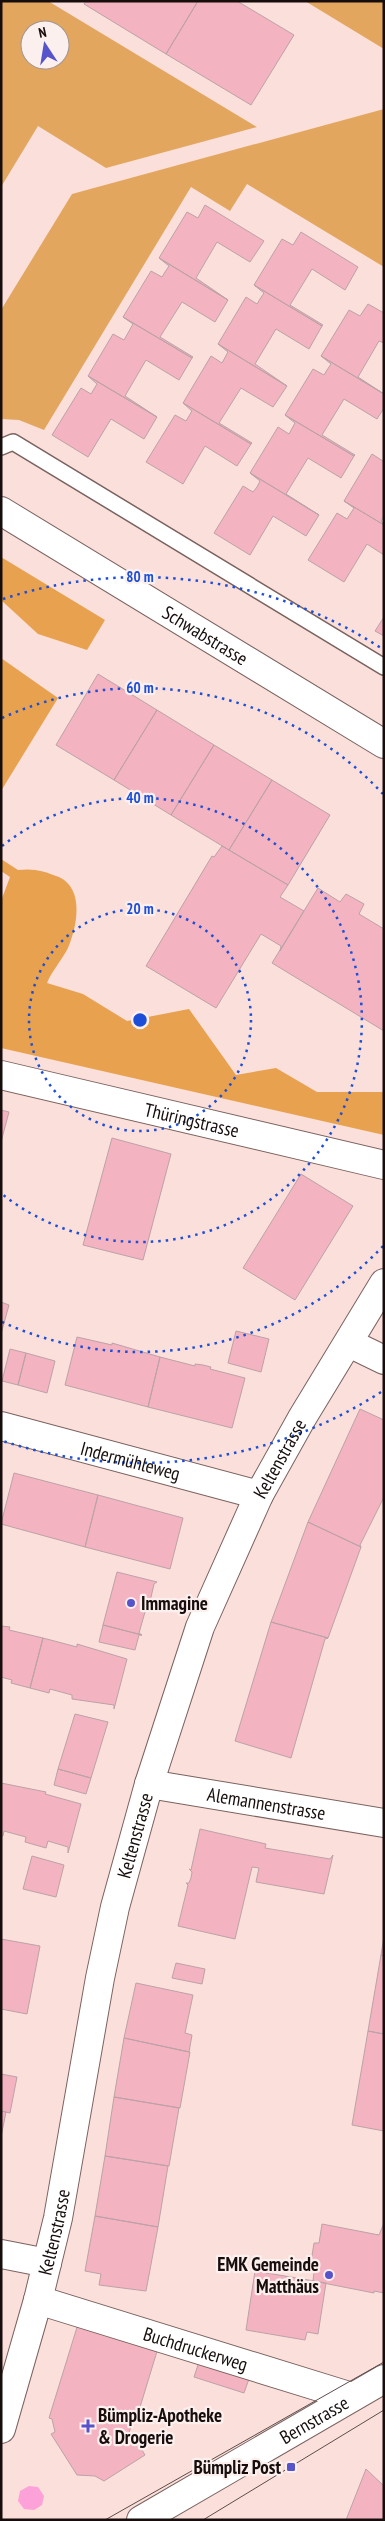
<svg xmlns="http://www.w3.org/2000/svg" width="385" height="2521" font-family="'PT Sans Narrow',sans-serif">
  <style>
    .green { fill: #e3a65f; fill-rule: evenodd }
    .forest { fill: #e8a24f }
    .water { fill: #fda1d9 }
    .building { fill: #f4b3c1; stroke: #bca2a7 }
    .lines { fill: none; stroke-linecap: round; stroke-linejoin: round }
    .lane-casing { stroke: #7a625f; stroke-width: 18 }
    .street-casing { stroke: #7a625f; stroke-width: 30 }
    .secondary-casing { stroke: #7a625f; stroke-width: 30 }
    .lane { stroke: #fff; stroke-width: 15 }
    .street { stroke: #fff; stroke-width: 28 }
    .secondary { stroke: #fff; stroke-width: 28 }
    .tram { stroke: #5d4e4c; stroke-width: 1 }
    .ring { fill: none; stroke: #1d4ed8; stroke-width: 2.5; stroke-dasharray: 2.5 5 }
    .poi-dot { fill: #5753ca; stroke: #fcf0ef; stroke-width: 2 }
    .labels { text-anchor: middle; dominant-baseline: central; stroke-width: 4.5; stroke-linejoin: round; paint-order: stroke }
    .street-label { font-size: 19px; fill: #160d0c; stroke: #fcf0ef }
    .poi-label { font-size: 19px; font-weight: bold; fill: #160d0c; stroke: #fcf0ef; text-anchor: start }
    .centre { fill: #1d4ed8; stroke: #fcf0ef; stroke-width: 2.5 }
    .ring-label { font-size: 15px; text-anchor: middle; font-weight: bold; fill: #1d4ed8; stroke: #fcf0ef; stroke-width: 4.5; stroke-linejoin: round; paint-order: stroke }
  </style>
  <rect width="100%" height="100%" fill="#fbdfdb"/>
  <!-- green -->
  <path class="green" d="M1,1H48L257,127L106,168L38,126L1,187ZM30,30H60V60H30Z
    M305,1H384V49Z
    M384,109V267L247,184L230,211L191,187L44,430L19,420L1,419V310L72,194Z"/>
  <!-- forest -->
  <path class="forest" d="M1,557L105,620L87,650L38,634L1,600Z
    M1,658L58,698L1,791Z
    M1,859L18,870C34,868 44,871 59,877C85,889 77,928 67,950C61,961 52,971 47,983L83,994L127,1021L189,1009L236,1075L276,1068L317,1092H384V1135L1,1048V901L10,877L1,871Z"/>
  <!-- water -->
  <path class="water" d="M29,2486L38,2487L44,2496L42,2505L34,2510L24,2509L18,2501L20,2491Z"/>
  <!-- building -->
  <path class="building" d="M86,1H198L166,54L84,4Z
    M198,1H237L294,35L251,105L166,54Z
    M205,205L264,241L250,262L217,242L196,278L228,300L159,258L187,212L198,218Z
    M301,232L358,267L345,290L312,269L290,305L323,325L322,326L254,285L282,239L293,245Z
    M159,258L228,300L215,322L182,302L160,337L193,357L192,358L123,317L151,271L162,277L165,272L169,266Z
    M254,285L322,326L309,349L276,329L255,364L287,386L218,344L246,297L257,304L260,299L264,293Z
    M368,304L384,313V343L379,341L358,377L384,394L321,356L349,310L360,316Z
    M123,317L192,358L179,380L146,360L125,396L157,417L88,376L113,334L124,340L133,324Z
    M218,344L287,386L273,407L241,388L219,423L252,443L251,444L183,403L211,356L222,363L228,352Z
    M321,356L384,394V408L377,419L344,399L322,435L355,455L354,456L285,415L313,369L324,375L327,370L331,364Z
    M88,376L157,417L144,439L111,419L88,457L52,435L81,388L91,394L97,384Z
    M183,403L251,444L237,466L205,446L183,484L146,462L175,415L186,421L192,411Z
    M285,415L354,456L341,478L308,458L286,494L319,515L250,473L278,427L289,434L295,423Z
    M372,454L383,461L384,459V516L381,521L384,525L344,501Z
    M250,473L319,515L306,536L273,516L250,555L214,533L243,486L253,492L257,487L260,481Z
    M344,501L384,525V555L367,544L344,582L308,560L337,513L347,519L354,508Z
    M384,617V636L375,631Z
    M98,674L157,710L114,780L56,745Z
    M157,710L214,745L171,815L114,780Z
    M214,745L272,780L229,850L171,815Z
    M272,780L330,815L288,885L229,850Z
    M222,846L288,885L280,897L304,911L280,951L281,946L261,934L216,1008L146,966L212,856L214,857Z
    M318,888L340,902L346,894L364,904L359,914L384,929V1031L272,963Z
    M1,1110L9,1112L1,1142Z
    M112,1138L171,1154L143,1260L83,1245Z
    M301,1174L353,1206L295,1300L243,1268Z
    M1,1302L9,1305L1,1334Z
    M236,1331L269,1339L261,1372L228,1363Z
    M77,1337L112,1345V1343L160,1357L148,1407L65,1385Z
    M10,1349L26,1353L18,1385L2,1381Z
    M26,1353L55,1361L47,1393L18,1385Z
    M160,1357L195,1366V1364L203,1365L211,1367L210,1369L245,1378L232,1428L148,1407Z
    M360,1409L384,1420V1497L360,1545L361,1547L308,1522Z
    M14,1473L98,1495L85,1547L1,1524Z
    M98,1495L183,1518L170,1569L85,1547Z
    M308,1522L361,1547L328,1638L271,1622Z
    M117,1572L157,1582L154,1584L149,1606L147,1605L139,1633L142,1635L103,1625Z
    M271,1622L328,1638L325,1639L291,1758L235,1741Z
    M103,1625L142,1635H139L135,1650L99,1642Z
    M1,1626L10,1627L9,1630L43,1638L30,1688L11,1683L12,1680L1,1677Z
    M43,1638L77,1647V1644L127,1659L114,1709V1705L72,1699V1695L50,1689L49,1693L30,1688Z
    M75,1714L108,1722L91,1778L58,1769Z
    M58,1769L91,1778L86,1794L54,1785Z
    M1,1783L46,1792L45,1794L81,1804L68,1853V1847L48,1841L46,1848L25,1842L26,1837L4,1831L3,1836H1Z
    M200,1829L266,1844L265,1848L330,1859L333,1855L324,1894L256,1882L259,1868L252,1867L235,1939L178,1926L188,1885L186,1883H189L191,1878L192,1872L189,1869L191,1870Z
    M32,1856L64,1865L56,1897L23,1889Z
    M384,1937V1956L381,1955Z
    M1,1939L40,1946L27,2014L1,2009Z
    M381,1955L384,1956V2034L368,2031Z
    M176,1963L205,1969L202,1984L172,1978Z
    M136,1983L193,1995L185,2033L192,2035L189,2052L124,2038Z
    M368,2031L384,2034V2131L352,2125Z
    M124,2038L190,2052L180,2108L114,2097Z
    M1,2074L17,2077L10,2113L1,2111Z
    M114,2097L179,2108L169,2166L105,2156Z
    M1,2111L6,2112L1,2137Z
    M105,2156L168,2166L158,2227L95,2216Z
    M95,2216L158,2227L146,2291L99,2285L101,2274L85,2271Z
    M384,2223V2293L374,2291V2293L313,2281L315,2263L311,2262L314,2243H319L322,2224L379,2235Z
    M255,2271L326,2283L318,2334L307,2332L305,2340L246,2330Z
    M78,2324L158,2348L137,2417L134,2416L129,2433L132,2434L145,2455L104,2481L95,2476L77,2475L51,2434L55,2432L52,2419L49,2418Z
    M200,2359L250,2376L244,2393L194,2377Z
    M366,2469L384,2486V2520H346Z"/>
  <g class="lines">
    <!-- lane casing -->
    <g class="lane-casing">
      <path id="lane" d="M1,447L13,442L384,667"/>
    </g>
    <!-- street casing -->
    <g class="street-casing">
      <g id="street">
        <path id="s1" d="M1,511L384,744"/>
        <path id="s2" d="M1,1075L384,1165"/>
        <path d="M349,1343L384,1360"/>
        <path id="s3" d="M1,1426L259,1495"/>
        <path id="s4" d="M149,1784L384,1823"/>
        <path d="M1,2254L47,2263"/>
        <path id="s5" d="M38,2300L352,2397"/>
        <path id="s6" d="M1,2429L38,2300L58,2218L100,1978L115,1907L149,1784L200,1627L259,1495L302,1418L384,1283"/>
      </g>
    </g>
    <!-- secondary casing -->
    <g class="secondary-casing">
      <g id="secondary">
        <path id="s7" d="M141,2520L384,2379"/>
      </g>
    </g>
    <!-- lane -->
    <use href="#lane" class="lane"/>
    <!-- street -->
    <use href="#street" class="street"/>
    <!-- secondary -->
    <use href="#secondary" class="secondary"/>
    <!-- tram -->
    <path class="tram" d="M105,2520L384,2362
      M203,2520L384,2410"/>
  </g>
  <!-- distance rings -->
  <g class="ring">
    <circle cx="140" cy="1020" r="111"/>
    <path d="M2 846A222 222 0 1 1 2 1194"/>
    <path d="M383 1246A332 332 0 0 1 2 1322M2 718A332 332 0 0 1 383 794"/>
    <path d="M381 1392A443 443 0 0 1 3 1441M3 599A443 443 0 0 1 381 648"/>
  </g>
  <!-- markers -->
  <g class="poi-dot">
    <circle cx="131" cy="1603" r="5"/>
    <circle cx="329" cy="2275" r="5"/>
    <path d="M85.5 2418.5h5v5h5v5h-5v5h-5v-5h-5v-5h5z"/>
    <rect x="286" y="2462" width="10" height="10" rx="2.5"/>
  </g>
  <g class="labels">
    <!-- street labels -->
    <g class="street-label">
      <text stroke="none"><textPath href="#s1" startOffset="239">Schwabstrasse</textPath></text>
      <text stroke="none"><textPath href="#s2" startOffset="196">Thüringstrasse</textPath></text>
      <text stroke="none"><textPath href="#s6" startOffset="1014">Keltenstrasse</textPath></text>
      <text stroke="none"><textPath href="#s3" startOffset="134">Indermühleweg</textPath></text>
      <text stroke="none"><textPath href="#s4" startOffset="119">Alemannenstrasse</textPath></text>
      <text stroke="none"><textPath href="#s6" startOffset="609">Keltenstrasse</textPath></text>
      <text stroke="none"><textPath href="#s6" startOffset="204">Keltenstrasse</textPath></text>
      <text stroke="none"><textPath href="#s5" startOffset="165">Buchdruckerweg</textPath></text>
      <text stroke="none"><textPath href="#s7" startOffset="200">Bernstrasse</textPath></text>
    </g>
    <!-- poi labels -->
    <g class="poi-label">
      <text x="141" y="1603">Immagine</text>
      <text x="319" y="2264" text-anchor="end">EMK Gemeinde<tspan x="319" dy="22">Matthäus</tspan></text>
      <text x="98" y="2415">Bümpliz-Apotheke<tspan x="98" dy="22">&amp; Drogerie</tspan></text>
      <text x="281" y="2467" text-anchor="end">Bümpliz Post</text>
    </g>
  </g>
  <circle cx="140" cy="1020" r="8" class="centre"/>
  <g class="ring-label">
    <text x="140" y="582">80 m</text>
    <text x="140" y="693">60 m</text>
    <text x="140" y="803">40 m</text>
    <text x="140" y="914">20 m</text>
  </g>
  <!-- border -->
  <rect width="385" height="2521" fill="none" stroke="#160d0c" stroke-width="5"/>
  <!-- north arrow -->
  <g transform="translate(45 45) rotate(348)"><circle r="24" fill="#fcf0ef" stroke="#a09594"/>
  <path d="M0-4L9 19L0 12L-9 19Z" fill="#5753ca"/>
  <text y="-8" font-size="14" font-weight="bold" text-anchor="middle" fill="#160d0c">N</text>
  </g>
</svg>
